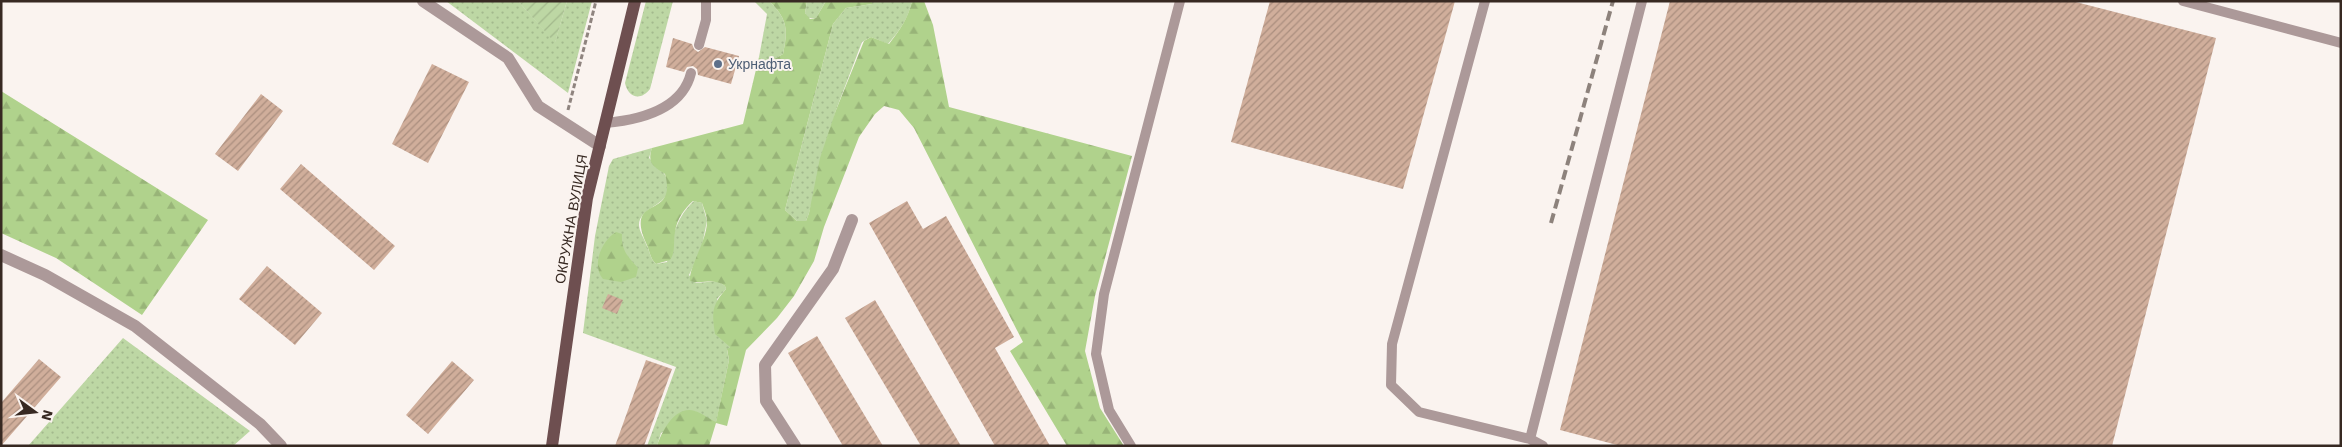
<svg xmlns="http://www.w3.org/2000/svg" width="2342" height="447" font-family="'Work Sans',sans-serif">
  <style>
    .grass { fill: url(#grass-dots) }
    .forest { fill: url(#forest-firs) }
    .garden { fill: url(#garden-furrows) }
    .building { fill: url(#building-hatch) }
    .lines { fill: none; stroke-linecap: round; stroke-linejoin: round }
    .path { stroke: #8f847f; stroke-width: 3; stroke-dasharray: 5 2.5; stroke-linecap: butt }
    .lane { stroke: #ac9999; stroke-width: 10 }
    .street { stroke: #ac9999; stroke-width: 12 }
    .primary { stroke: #6e4f50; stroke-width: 12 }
    .rail { stroke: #8d827c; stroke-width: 4; stroke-dasharray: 10 5; stroke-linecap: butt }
    .service-dot { fill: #5c6f8a; stroke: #faf3ef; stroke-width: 2 }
    .labels { text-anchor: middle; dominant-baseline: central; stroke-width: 4; stroke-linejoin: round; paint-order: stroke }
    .service-label { font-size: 14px; fill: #4e5e75; stroke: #faf3ef; text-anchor: start }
    .street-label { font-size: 14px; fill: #372922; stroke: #faf3ef }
  </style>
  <defs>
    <pattern id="grass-dots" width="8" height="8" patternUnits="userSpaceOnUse" patternTransform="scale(1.25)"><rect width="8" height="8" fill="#bdd7a4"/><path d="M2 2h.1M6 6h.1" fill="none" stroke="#a3b98d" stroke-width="1.8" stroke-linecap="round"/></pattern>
    <pattern id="forest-firs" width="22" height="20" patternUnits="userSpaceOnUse" patternTransform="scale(1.25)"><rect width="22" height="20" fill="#b0d28c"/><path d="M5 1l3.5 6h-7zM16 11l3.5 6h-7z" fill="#98b478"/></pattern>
    <pattern id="garden-furrows" width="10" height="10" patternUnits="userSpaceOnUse" patternTransform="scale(1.25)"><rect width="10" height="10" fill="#bdd7a4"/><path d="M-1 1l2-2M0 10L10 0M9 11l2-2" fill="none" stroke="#a3b98d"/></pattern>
    <pattern id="building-hatch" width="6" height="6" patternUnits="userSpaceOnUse" patternTransform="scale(1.25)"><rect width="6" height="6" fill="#d0ae9b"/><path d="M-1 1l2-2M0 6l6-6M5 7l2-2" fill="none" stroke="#aa8e7e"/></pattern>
  </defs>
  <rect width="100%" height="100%" fill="#faf3ef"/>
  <!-- grass -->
  <path class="grass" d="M446,1H518L555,42L567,1H592L568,93Z
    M646,1H673L650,89C641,101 628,98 625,83Z
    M754,1H769C788,19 788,30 783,54L767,63L759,57L767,14Z
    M807,1H826L816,18H808L805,13Z
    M872,1H912C908,19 900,30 888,44L871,37L862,42L836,110L809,213L806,221H797L785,210L833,24L846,8L872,4Z
    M652,148L649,158C654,163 662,169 665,175C681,205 639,204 639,225C639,231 644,238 646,244C650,251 650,259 656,264L667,262C672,239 676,217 694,201L702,203L707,221L701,250L689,275L696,283L718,281L725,286L726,289L717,299L730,347L727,350L729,360L716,423L694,411L661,433L657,446H647L676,367L583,333L595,236L609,166L613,159Z
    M123,338L250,431L233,446H28Z"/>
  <!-- forest -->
  <path class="forest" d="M769,1H807L805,13L810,19L816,18L826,1H872V4L846,8L833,24L785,210L797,221H806L809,213L820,158L836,110L864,41L871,37L889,44C900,30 908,18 912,1H924L933,25L949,107L1132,156L1095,296L1085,351L1100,408L1124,446H1067L1010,351L1023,342L914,128L899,110L884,106L875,114L859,137L824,227L814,261L794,296L777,318L746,350L727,426L716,423L709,446H657C662,431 675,405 695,411C702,413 709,419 716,422L729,360L727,349L730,347L715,334C712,313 711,306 726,289L725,286C714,277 702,285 690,281C688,269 707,240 707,222C707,216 704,209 702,203L693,201C684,209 677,219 675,232C673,241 676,252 670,260L656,264C650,259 650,251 646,243C624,193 678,221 665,174C653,166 647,163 652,148L743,124L759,57L767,63L783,54C788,30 788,19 769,1Z
    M1,91L208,220L142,315L56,258L1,233Z
    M616,232L622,234C621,250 628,257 638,268L636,277L621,282L603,279C591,265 602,240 616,232Z"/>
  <!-- garden -->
  <path class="garden" d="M518,1H567L555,43Z"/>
  <!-- building -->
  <path class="building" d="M1270,1H1455L1403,189L1231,142Z
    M1670,1H2072L2216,38L2112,446H1621L1560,430Z
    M673,38L692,44L694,49L698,52L705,47L739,56L731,84L698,75L697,69L693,66L687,67L684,72L666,67Z
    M432,64L469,82L428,163L392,144Z
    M261,94L283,111L238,171L215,154Z
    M301,164L395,246L374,270L280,189Z
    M907,201L923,229L946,216L1014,337L995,348L1050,446H995L869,223Z
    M267,266L322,313L295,345L239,299Z
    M608,294L623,300L617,314L602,308Z
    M875,300L961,446H921L845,318Z
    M817,336L883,446H843L788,353Z
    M39,359L61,377L1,446V403Z
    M646,360L672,369L644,446H615Z
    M452,361L474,380L428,434L406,415Z"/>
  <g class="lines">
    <!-- path -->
    <path class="path" d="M568,110L596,1"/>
    <!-- lane -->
    <path class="lane" d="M1485,1L1392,344L1391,385L1419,412L1530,439L1543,446
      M2183,1L2341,43
      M699,45L706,20V1
      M605,123C639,120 682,110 691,73
      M1530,439L1642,1
      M1131,446L1109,410L1096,354L1104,294L1180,1"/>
    <!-- street -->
    <path class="street" d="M423,1L508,58L538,106L600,146
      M1,255L45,275L135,326L260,424L281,446
      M795,446L766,401L765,365L833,269L852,220"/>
    <!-- primary -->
    <path class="primary" d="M552,446L587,198L635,1"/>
    <!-- rail -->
    <path class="rail" d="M1551,223L1613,1"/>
  </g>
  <!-- markers -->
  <circle class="service-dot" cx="718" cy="64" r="5"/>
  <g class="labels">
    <!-- service labels -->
    <g class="service-label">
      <text x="728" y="64">Укрнафта</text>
    </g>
    <!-- street labels -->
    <g class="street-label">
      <text transform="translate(571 219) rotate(-80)">ОКРУЖНА ВУЛИЦЯ</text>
    </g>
  </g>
  <!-- border -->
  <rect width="2342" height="447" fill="none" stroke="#372922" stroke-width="5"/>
  <!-- north arrow -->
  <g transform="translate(35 412) rotate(105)" stroke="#faf3ef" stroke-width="4" paint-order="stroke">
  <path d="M0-4L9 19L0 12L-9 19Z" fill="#372922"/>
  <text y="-8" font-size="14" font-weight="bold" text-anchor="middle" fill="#372922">N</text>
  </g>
</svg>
